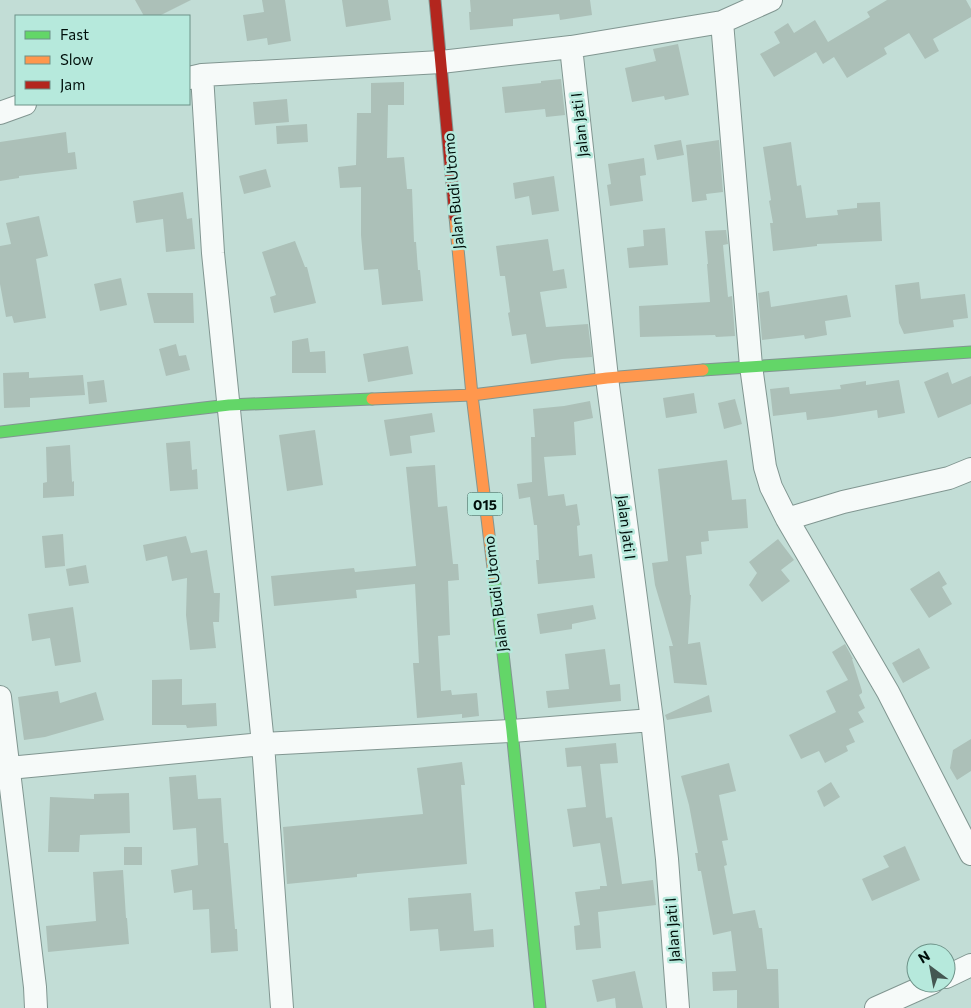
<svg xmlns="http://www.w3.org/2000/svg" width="971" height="1008" font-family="Commissioner,sans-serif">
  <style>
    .building { fill: #acc0b8 }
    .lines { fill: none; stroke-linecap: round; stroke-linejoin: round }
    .street-casing { stroke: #819691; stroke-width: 24 }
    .fast-casing { stroke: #819691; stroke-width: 13 }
    .slow-casing { stroke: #819691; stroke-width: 13 }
    .jam-casing { stroke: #819691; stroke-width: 13 }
    .street { stroke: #f6faf9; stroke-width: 22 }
    .fast { stroke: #63d668; stroke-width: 11 }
    .slow { stroke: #ff974d; stroke-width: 11 }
    .jam { stroke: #b3261e; stroke-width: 11 }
    .labels { text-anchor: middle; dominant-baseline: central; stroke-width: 5; stroke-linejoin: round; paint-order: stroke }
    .shield { fill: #b6e9dc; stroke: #37504a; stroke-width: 1 }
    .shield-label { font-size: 14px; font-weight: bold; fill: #000f0b }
    .street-label { font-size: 15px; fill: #000f0b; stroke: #b6e9dc }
  </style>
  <rect width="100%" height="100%" fill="#c2ddd6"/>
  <!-- building -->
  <path class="building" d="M135,0H191L159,16H144Z
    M262,0H285L291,41L268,45L267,38L247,41L243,15L264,12Z
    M342,0H388L391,20L346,27Z
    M470,0H590L592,15L560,20L559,14L513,19V26L470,30L469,12H471Z
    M887,0H966L971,9V17L933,39L939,51L925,59L909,33L884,48L887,54L847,78L834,57L823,64L816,52L774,77L760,54L780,43L774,32L788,23L794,33L815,20L828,42L870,17L867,12Z
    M678,44L689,95L665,100L664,96L632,102L625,68L656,61L653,49Z
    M561,79L565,115L546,117L545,109L505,113L502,87L541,83V81Z
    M404,82V105H388L387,158L404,157L407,189H412L414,242H416L418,270H420L423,301L382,305L378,269L364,270L361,235V187L340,188L338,167L356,165L357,113H371V83Z
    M287,99L289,122L255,125L253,102Z
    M307,124L308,142L277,144L276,126Z
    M66,132L68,153L75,152L77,169L19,176V178L0,181V142Z
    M681,140L684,155L657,160L654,145Z
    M719,140L723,192L706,194L707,200L692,202L686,145Z
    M791,142L797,186L801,185L806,218L838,215L837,210L857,208V203L880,202L882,241L817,244V246L773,251L770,223H773L769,201L771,200L763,147Z
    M644,158L646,175L640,176L643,201L610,206L607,185L611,184L608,164Z
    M266,169L271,187L244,194L239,176Z
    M554,176L559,211L532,215L529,196L515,199L513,183Z
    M183,192L187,219L192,218L195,249L166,252L163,219L136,223L133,201Z
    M39,216L48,256L36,259L46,318L14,323L12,316L6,317L0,284V246L11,244L6,223Z
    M665,228L668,265L629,268L627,248L644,246L643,230Z
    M726,230L728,244L723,245L728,297L732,296L735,336L716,337L715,335L640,337L639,306L710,302L707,264H708L705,231Z
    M548,239L553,271L564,269L567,288L540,292L546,327L588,324L592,357L562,359L531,364L526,334L512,336L508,313L510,312L505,276H500L496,246Z
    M295,241L305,267H307L316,303L274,313L270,297L276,295L262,252Z
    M121,278L127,305L100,311L94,284Z
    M919,282L921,299L965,294L968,318L953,320L954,327L904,334L899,323L895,285Z
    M769,291L771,307L847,295L851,317L825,321L827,335L805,339L804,335L762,340L758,293Z
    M147,293H193L194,323H154Z
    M308,338L310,352L325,351L326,373H292V341Z
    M176,344L179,356L186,355L190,370L166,376L159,349Z
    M408,346L413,374L368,382L363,354Z
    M29,372V378L83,375L85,395L30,398V407L4,408L3,373Z
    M948,372L952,384L971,376V404L938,418L924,382Z
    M104,380L107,402L89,404L87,382Z
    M899,380L905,413L878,418L877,410L832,417L807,420L806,412L773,416L770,389L789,387L790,394L841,389L840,385L866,381V385Z
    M694,393L697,413L666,418L663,398Z
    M735,399L742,424L724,429L718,403Z
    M590,401L593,418L574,422L576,455L544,457L548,496L564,494L566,506L577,504L580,525L577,526L579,556L592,554L595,578L538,584L536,560H539L537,525H534L530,497L519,499L517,484L532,482L531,437H535L533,409L564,406Z
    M432,413L435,432L410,436L412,453L390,456L384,420Z
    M315,430L323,485L287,491L279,435Z
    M190,441L192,470L197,469L198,489L170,491L166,443Z
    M70,445L72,482L74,481V496L43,498V483L47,482L46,447Z
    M727,460L732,500L746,499L748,528L708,531L709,541L701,542L702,554L686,556L690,595H691L688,644L700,642L707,685L674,683L669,646H673L655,585L652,563L668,561L658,469Z
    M435,465L438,507L447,506L453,564H458L459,580L448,581L450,635L438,636L441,691L451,690L452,695L477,693L479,716L462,718V714L417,718L413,663H419L415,584L356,590L357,598L274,606L271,576L354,568L355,572L416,566L406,467Z
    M63,534L65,566L45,568L42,536Z
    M186,536L191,553L207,550L214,593H220L219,622H213L216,648L190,650L186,615L187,578L172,581L167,556L146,561L143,545Z
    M778,539L794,560L781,570L790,581L762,602L749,585L757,573L749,562Z
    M86,565L89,583L69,586L66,569Z
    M939,571L947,584L942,587L952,604L929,618L910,589Z
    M593,605L596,619L572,624V629L540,634L537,614Z
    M73,607L81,662L55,666L50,638L32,641L28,614Z
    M845,644L853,659H852L862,691V693L859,695L865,708L858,712L864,722L849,729L855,742L846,746L848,751L825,763L819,751L801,759L789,735L836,712L826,691L848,680L832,652Z
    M919,648L930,668L903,683L892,663Z
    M605,649L610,685L620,684L621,701L548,708L546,691L569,689L565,654Z
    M182,679V705L216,703L217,726L187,728L186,725H152V680Z
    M58,691L60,703L96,692L104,720L45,737L24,740L18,697Z
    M709,695L712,712L667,720L665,715Z
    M971,739V771L957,780L950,768L953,750Z
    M616,743L618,763L600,764L606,818L612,817L622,884L653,880L656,905L598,912L601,948L576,950L574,926L580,925L575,892L600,889V886H607L600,843L573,847L567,809L586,807L581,766L567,767L565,748Z
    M462,762L465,785H461L467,864L357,874V877L287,884L283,827L423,814L417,768Z
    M729,763L736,791L719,795L728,840L722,841L727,865L724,866L733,914L755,910L759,928H762L767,969H778L779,1008H737V990L713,991L712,972L736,971L731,931L713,935L701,871H698L695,853H698L689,805L681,776Z
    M196,775L198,799L221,798L224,843H228L235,929H237L238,951L211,953L209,909L193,910L192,890L174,893L171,870L198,865L196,828L173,830L169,777Z
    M831,782L840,797L824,807L817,791Z
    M129,793L130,833L80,835L79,852H48L50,797L94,799V794Z
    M905,846L920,880L872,901L862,879L889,867L883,856Z
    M124,847H142V865H124Z
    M123,870L126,918H127L129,944L48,952L46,926L96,921L93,872Z
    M471,893L474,931L493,929L494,947L440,951L438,929L410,931L408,898Z
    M635,971L643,1008H616L615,998L597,1002L592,980Z"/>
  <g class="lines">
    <!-- street casing -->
    <g class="street-casing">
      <path id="street" d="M722,22L751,366L765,467L771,487L787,519L888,692L971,854
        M571,47L607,378L652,720L667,859L678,1008
        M202,75L213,253L263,744L282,1008
        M189,78L202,75L441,62L571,47L722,22L771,0
        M0,113L25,104
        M787,519L843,502L949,478L971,469
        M0,697L35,987L36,1008
        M9,768L263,744L512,731L652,720
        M946,977L971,965
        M876,1008L932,983"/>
    </g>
    <!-- fast casing -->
    <g class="fast-casing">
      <path id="fast" d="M703,370L971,352
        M0,432L229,405L372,399
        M494,576L512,731L540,1008"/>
    </g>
    <!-- slow casing -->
    <g class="slow-casing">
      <path id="slow" d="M455,217L472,395L494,576
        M372,399L472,395L607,378L703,370"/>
    </g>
    <!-- jam casing -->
    <g class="jam-casing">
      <path id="jam" d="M435,0L455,217"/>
    </g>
    <!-- street -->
    <use href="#street" class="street"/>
    <!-- fast -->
    <use href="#fast" class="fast"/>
    <!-- slow -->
    <use href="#slow" class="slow"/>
    <!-- jam -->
    <use href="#jam" class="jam"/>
  </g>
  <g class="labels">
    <!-- shield labels -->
    <rect class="shield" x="467.5" y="492.5" width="35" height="23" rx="4"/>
    <g class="shield-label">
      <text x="485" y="504">015</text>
    </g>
    <!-- street labels -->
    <g class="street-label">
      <text transform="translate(579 125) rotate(-96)">Jalan Jati I</text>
      <text transform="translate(453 191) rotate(-95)">Jalan Budi Utomo</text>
      <text transform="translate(627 527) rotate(83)">Jalan Jati I</text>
      <text transform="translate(495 594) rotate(-97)">Jalan Budi Utomo</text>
      <text transform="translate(672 930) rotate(-94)">Jalan Jati I</text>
    </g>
  </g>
  <!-- legend -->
  <rect x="15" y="15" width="175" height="90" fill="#b6e9dc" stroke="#6d9288"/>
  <rect x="25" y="31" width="25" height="8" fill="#63d668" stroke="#6d9288"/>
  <text x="60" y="40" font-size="15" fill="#000f0b">Fast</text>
  <rect x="25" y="56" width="25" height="8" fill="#ff974d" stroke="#6d9288"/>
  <text x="60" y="65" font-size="15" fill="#000f0b">Slow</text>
  <rect x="25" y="81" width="25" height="8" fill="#b3261e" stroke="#6d9288"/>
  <text x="60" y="90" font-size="15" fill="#000f0b">Jam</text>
  <!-- north arrow -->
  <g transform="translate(931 968) rotate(328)"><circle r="24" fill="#b6e9dc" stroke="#6d9288"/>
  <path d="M0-4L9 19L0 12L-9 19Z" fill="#445752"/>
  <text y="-8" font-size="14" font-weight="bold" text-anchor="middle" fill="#000f0b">N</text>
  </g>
</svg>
